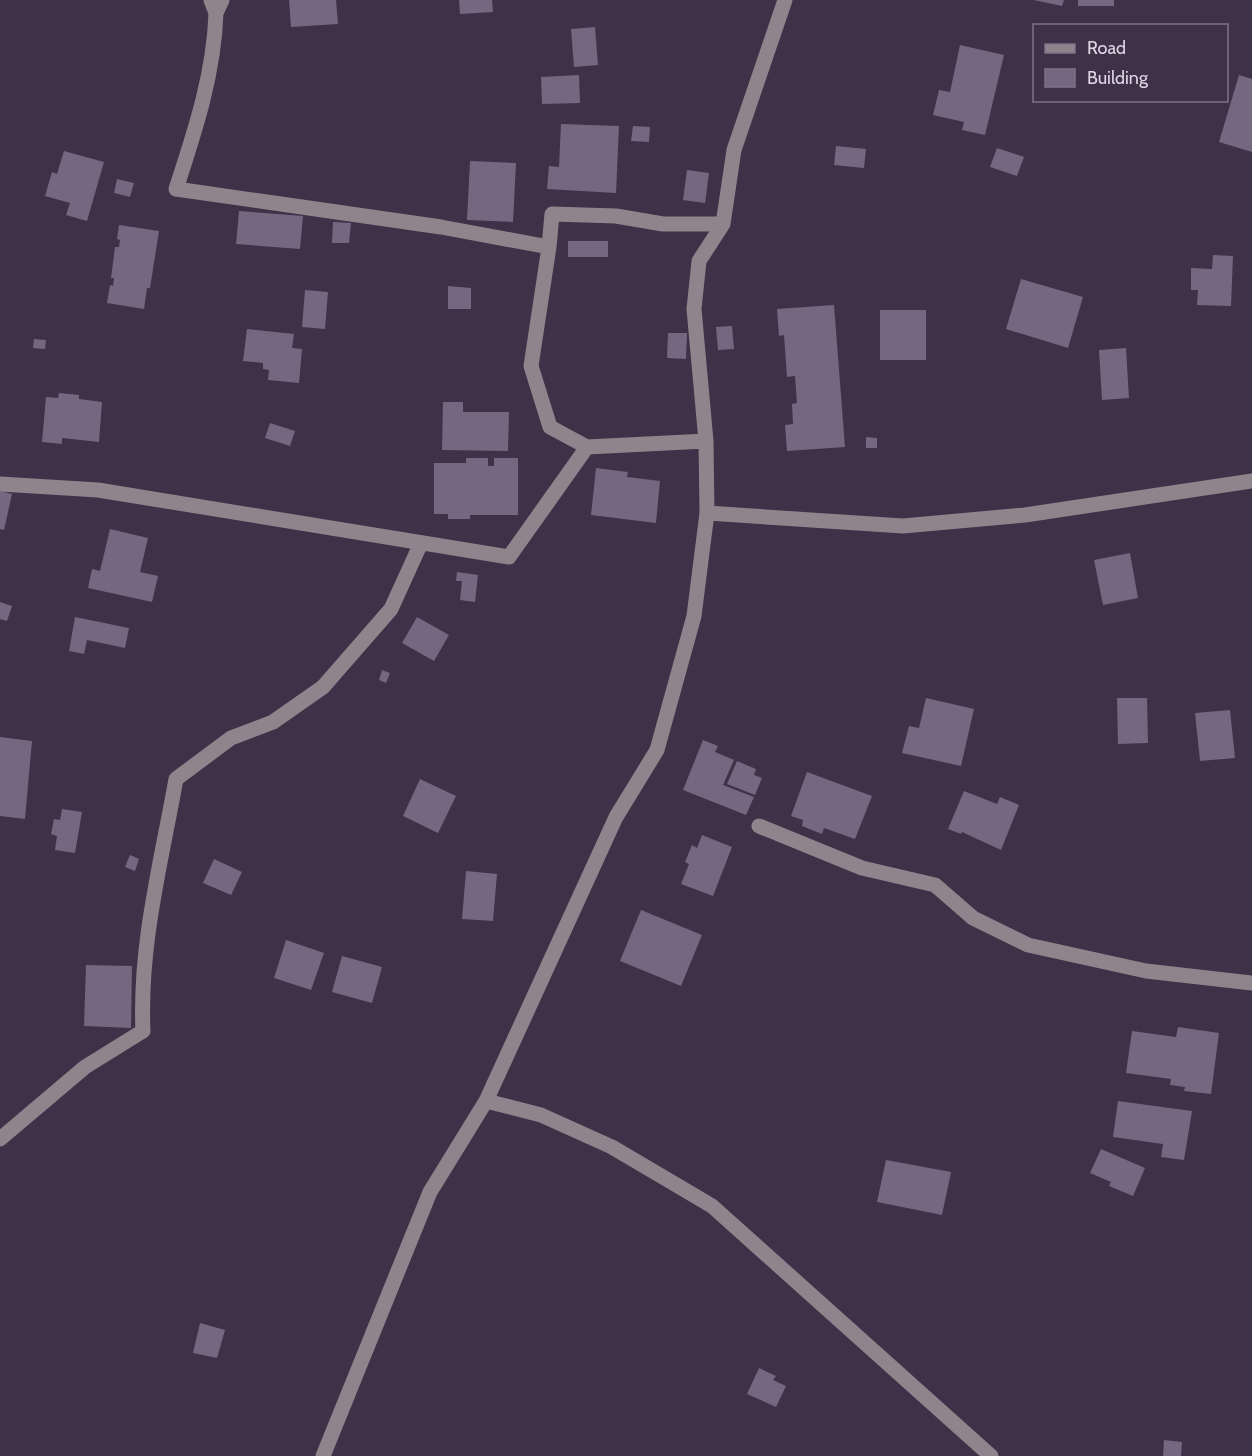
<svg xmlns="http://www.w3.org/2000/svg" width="1252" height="1456" font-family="Cabin,sans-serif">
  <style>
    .building { fill: #75677f }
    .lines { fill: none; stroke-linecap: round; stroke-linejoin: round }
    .minor { stroke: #8f848c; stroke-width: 15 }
  </style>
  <rect width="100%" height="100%" fill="#3e3148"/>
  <!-- building -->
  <path class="building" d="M289,0H336L338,24L291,27Z
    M459,0H492L493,12L460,14Z
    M1034,0H1064L1062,6Z
    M1078,0H1114V6H1078Z
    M595,27L598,65L574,67L571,29Z
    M960,45L1004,55L985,135L962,130L964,122L933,115L939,90L950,92Z
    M579,75L580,103L542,104L541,77Z
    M1239,75L1252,79V152L1219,142Z
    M561,124L619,126L616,193L547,189L549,166L559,167Z
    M633,126L650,127L649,142L631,141Z
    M836,146L866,149L864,168L834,165Z
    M997,148L1024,157L1017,176L990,167Z
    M64,151L104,162L87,221L66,215L70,203L45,196L52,172L57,174Z
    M470,161L516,163L513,222L467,220Z
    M687,170L709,173L705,203L683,200Z
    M117,179L134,183L130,197L114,193Z
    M239,211L303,216L300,249L236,244Z
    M333,222L351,223L349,243H332Z
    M119,225L159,231L150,288H147L144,309L107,303L110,285L113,286L114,278H111L115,247H119L120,240L117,239Z
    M568,241H608V257H568Z
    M1213,255L1233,256L1231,306L1197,305L1198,290H1191V268L1212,269Z
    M1021,279L1083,297L1068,348L1006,329Z
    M448,286L471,288V309H448Z
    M305,290L328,292L325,329L302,327Z
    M834,305L845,447L787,451L785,425L793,424L792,404L797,403L795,376L787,377L784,335L779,336L777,309Z
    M880,310H926V360H880Z
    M732,326L734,349L718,350L716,327Z
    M247,329L294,334L292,348L302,349L299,383L268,380L269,370L263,369V363L243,361Z
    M668,333H687L686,359L667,358Z
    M34,339L46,340L45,349L33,348Z
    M1126,348L1129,398L1102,400L1099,350Z
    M59,393L79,395V399L102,402L99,442L62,438V444L42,442L46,397L58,398Z
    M443,402H463V412H509L508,451L442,450Z
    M270,423L295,431L290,446L265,438Z
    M866,437L877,438V448H866Z
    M466,458H488V466H494V458H518V515H470V519H448V514H434V463H466Z
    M596,468L628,472L627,477L660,481L656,523L591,515Z
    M0,491L12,494L4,530L0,529Z
    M110,529L148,538L140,572L158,576L152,602L88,588L92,569L100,571Z
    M1130,553L1138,598L1103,605L1094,560Z
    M457,572L478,575L475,602L460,600L462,581H456Z
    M0,602L12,606L7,621L0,619Z
    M75,617L129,628L125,648L87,640L84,654L69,651Z
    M417,617L449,635L434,661L402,643Z
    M382,670L390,673L386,683L379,680Z
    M926,698L974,709L961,766L902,753L909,726L919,728Z
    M1117,698H1147L1148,743L1118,744Z
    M1230,710L1235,758L1200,761L1195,713Z
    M0,737L32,741L25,819L0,816Z
    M703,740L718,746L715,752L734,760L723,785L754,797L746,815L683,790Z
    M737,761L756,769L754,775L762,778L755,795L727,784Z
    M807,772L872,796L855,839L824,828L822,834L802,826L803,820L791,816Z
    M420,779L456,796L438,833L403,816Z
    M964,791L997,804L1000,797L1019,805L1001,850L962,832L961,834L948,829Z
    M62,809L82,812L75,853L55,850L57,836L51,834L54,819L60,820Z
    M702,835L732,847L713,896L681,884L689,864L685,862L692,845L697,848Z
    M130,855L139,859L135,871L125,867Z
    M214,859L242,872L231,895L203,883Z
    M466,871L497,874L493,921L462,919Z
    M641,910L702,935L681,986L620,961Z
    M286,940L324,953L311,990L274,978Z
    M342,956L382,967L372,1003L332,992Z
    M86,965L132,966L131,1028L84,1026Z
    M1178,1027L1219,1033L1211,1094L1184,1091L1185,1087L1170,1085L1171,1079L1126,1073L1132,1031L1176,1037Z
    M1118,1101L1192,1111L1184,1160L1161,1157L1163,1144L1113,1137Z
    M1101,1149L1145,1168L1133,1196L1109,1186L1111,1182L1090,1173Z
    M886,1160L951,1172L942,1215L877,1202Z
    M200,1323L225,1330L217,1358L193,1353Z
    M759,1368L776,1376L773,1380L786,1386L776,1407L747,1394Z
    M1164,1440L1182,1442L1181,1456H1163Z"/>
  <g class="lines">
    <!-- minor -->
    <path class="minor" d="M211,0L216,13L222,0
      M216,13C214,74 195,131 176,189L441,227L549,247L552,214L616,216L663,224H723
      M549,247L531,366L550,427L587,447L706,441
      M0,484L98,490L509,557L587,447
      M707,513L903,526L1025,515L1252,481
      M759,826L862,868L935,885L973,918L1028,945L1146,971L1252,983
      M486,1101L541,1115L612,1147L712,1206L991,1456
      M0,1139L85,1067L143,1031C139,946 161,863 176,779L231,738L273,722L323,687L391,609L421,543
      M323,1456L430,1192L486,1101L616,817L657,750L694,616L707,513L706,441L694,309L699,261L723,224L734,150L785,0"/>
  </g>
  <!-- legend -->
  <rect x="1033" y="24" width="195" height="78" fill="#3e3148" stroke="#7e7387" stroke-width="1.5"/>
  <rect x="1045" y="44" width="30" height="9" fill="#8f848c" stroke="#7e7387" stroke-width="1.5"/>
  <text x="1087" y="54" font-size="18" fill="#dfd7e5">Road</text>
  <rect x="1045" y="69" width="30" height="18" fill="#75677f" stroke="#7e7387" stroke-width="1.5"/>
  <text x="1087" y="84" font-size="18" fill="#dfd7e5">Building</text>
</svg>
